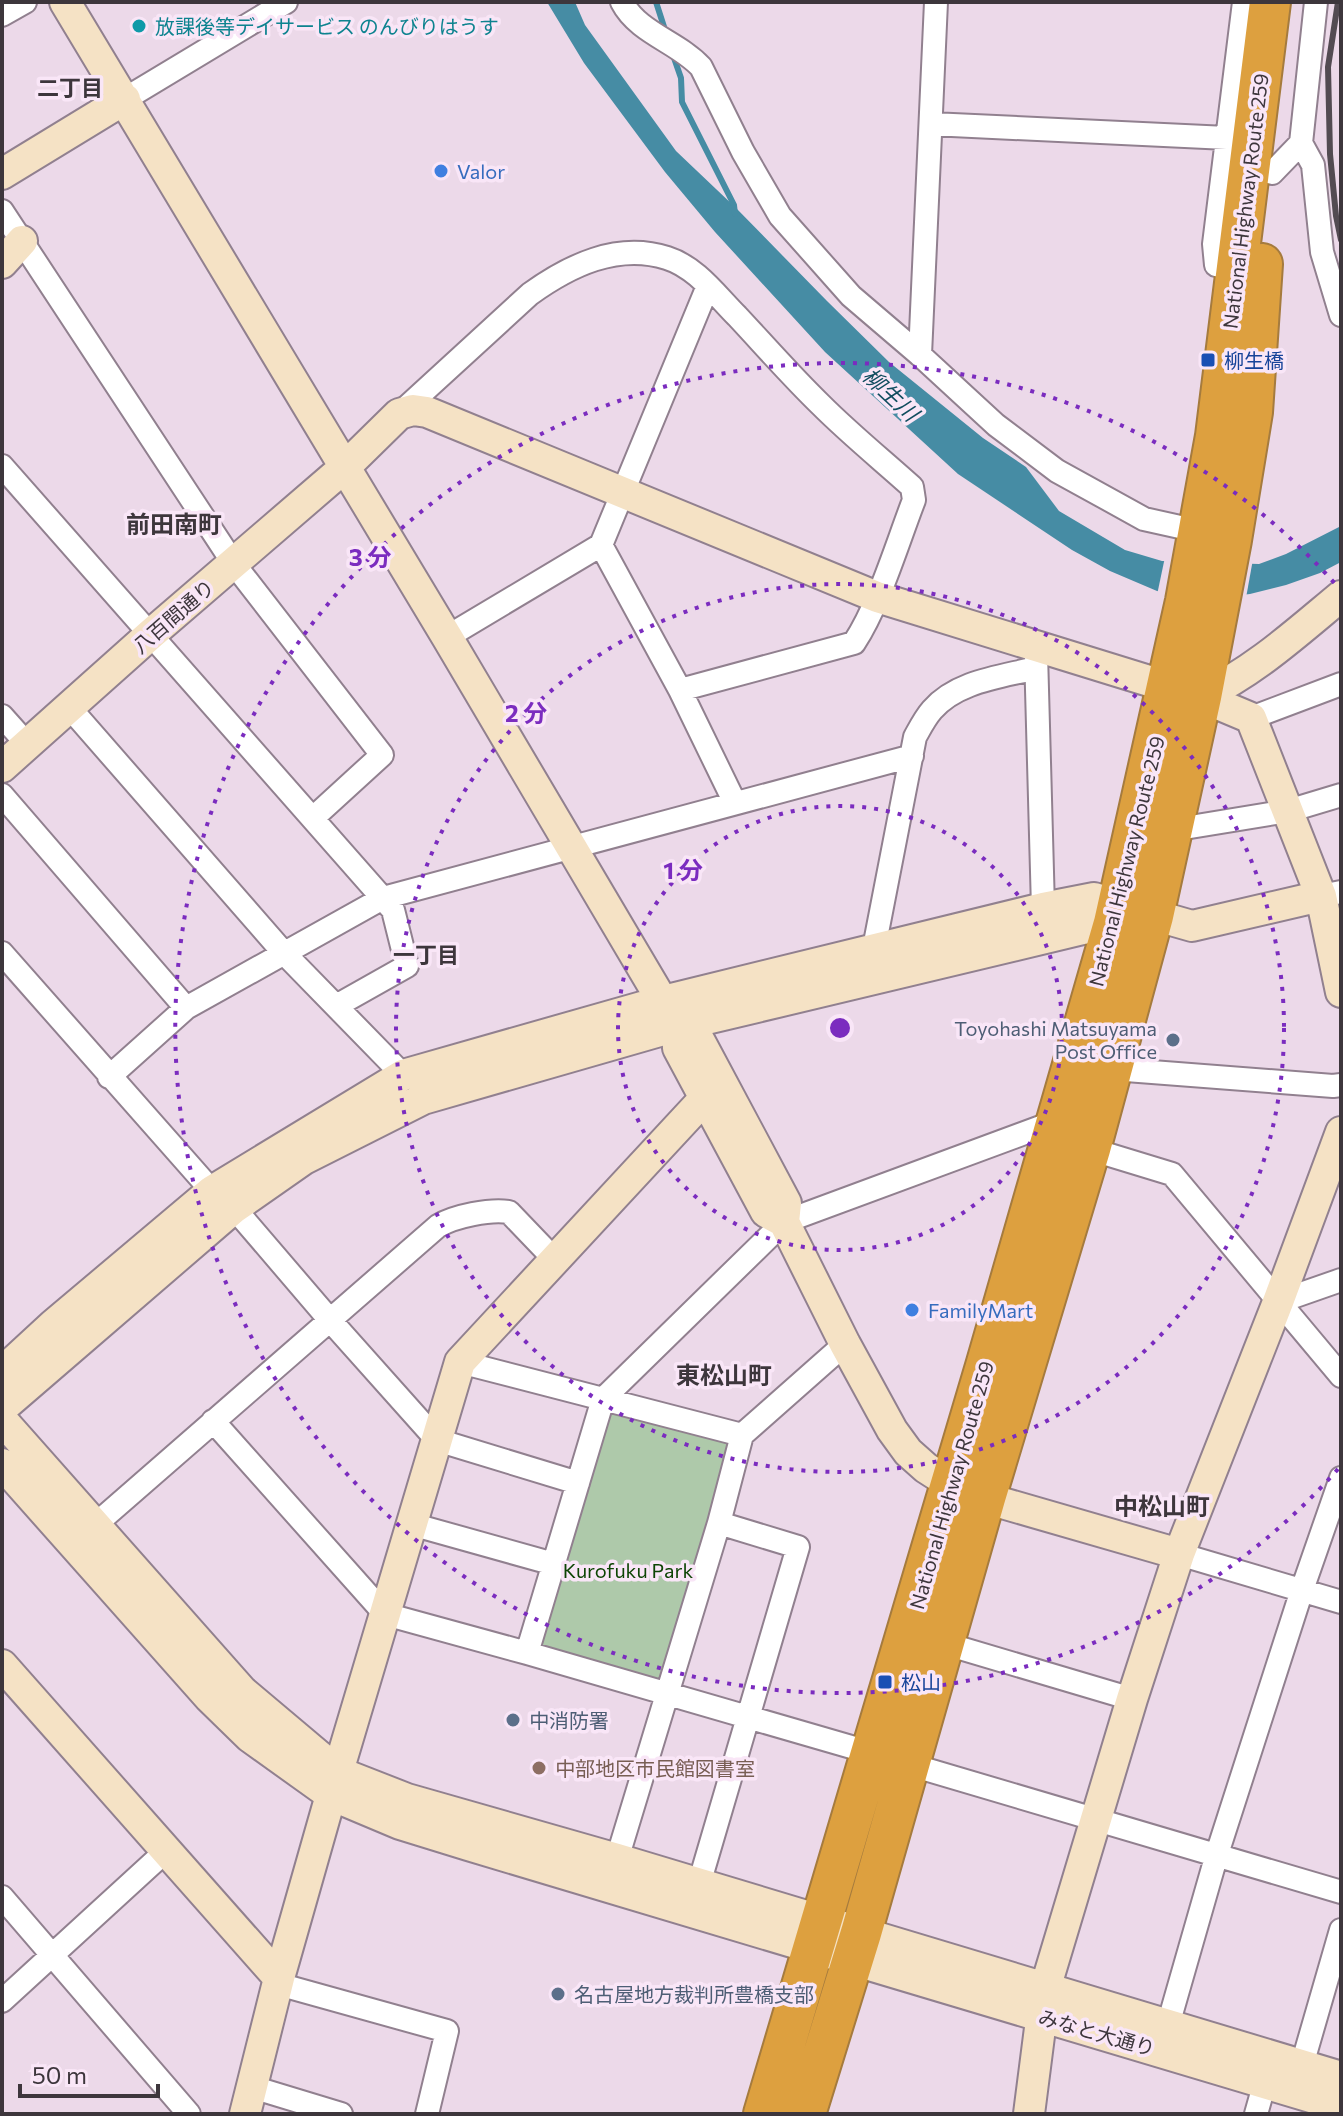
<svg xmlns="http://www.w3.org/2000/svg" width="1343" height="2116" font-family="Commissioner,'Noto Sans JP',sans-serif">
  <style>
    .green { fill: #aec9aa }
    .water { fill: #468ca4 }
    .pier { fill: #ecd9e9 }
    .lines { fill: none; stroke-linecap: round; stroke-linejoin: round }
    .stream { stroke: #468ca4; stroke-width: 6 }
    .street-casing { stroke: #91808f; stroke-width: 26 }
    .secondary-casing { stroke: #91808f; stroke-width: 34 }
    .highway-casing { stroke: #a57b3e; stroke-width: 44 }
    .street { stroke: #fff; stroke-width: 22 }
    .secondary { stroke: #f5e2c5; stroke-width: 30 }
    .highway { stroke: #dda03f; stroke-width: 40 }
    .rail { stroke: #534b52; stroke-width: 6 }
    .ring { fill: none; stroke: #7b2cbf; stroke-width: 4; stroke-dasharray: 4 8 }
    .culture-dot { fill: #0f9aa8; stroke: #f9e6f7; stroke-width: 3 }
    .shop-dot { fill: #3f7fe0; stroke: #f9e6f7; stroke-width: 3 }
    .transit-dot { fill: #1a4fb4; stroke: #f9e6f7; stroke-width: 3 }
    .service-dot { fill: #5c6f8a; stroke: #f9e6f7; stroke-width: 3 }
    .education-dot { fill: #8d6e63; stroke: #f9e6f7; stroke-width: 3 }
    .labels { text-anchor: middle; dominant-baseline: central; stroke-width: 7; stroke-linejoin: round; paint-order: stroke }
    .culture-label { font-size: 20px; fill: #0d838f; stroke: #f9e6f7; text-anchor: start }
    .shop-label { font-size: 20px; fill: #366cbe; stroke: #f9e6f7; text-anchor: start }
    .street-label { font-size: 20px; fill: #3d363c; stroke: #f9e6f7 }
    .transit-label { font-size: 20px; fill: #164399; stroke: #f9e6f7; text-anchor: start }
    .service-label { font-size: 20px; fill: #4e5e75; stroke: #f9e6f7; text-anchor: start }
    .park-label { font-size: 20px; fill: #0d4504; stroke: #f9e6f7 }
    .education-label { font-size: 20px; fill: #785e54; stroke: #f9e6f7; text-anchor: start }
    .neighbourhood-label { font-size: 22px; font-weight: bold; fill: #3d363c; stroke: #f9e6f7 }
    .water-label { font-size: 22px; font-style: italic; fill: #114d5f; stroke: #f9e6f7 }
    .quarter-label { font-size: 24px; font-weight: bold; fill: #3d363c; stroke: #f9e6f7 }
    .centre { fill: #7b2cbf; stroke: #f9e6f7; stroke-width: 4 }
    .ring-label { font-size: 24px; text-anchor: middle; font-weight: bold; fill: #7b2cbf; stroke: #f9e6f7; stroke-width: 7; stroke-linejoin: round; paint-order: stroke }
  </style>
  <rect width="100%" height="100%" fill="#ecd9e9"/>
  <!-- green -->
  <path class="green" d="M615,1411L729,1442L733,1449L665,1678L659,1681L542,1646L538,1641L606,1415Z"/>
  <!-- water -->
  <path class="water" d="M547,2H575L585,25L676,151L736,208L827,301L889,362L983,438L1026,467L1059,511L1125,550L1162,561L1259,564L1286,554L1341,526V562L1320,573L1286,585L1250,594L1201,600L1157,591L1110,571L1072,550L958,474L825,352L715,232L665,172L584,63Z"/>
  <!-- pier -->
  <path class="pier" d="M1165,557L1253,559L1246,598L1199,603L1157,595Z"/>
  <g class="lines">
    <!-- stream -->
    <path class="stream" d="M656,2L666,33
      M673,55L681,78L682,102L734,205L735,214"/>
    <!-- street casing -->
    <g class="street-casing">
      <path id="street" d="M622,2C638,33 678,42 701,67L743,152L780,216L851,296L920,355L996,425L1057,471L1144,519L1198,531
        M2,15L25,2
        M125,99L286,2
        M931,124L1227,138
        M1301,143L1313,165L1322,252L1341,315
        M1272,173L1301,143L1316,2
        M2,211L234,564L382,755L313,818
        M1236,268L1216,265L1214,244L1244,2
        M920,355L936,2
        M399,414L530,294C569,266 617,242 667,258C696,267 716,295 737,316C765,346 792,377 821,405C850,434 882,460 912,487L914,500C897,544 879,605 854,643L680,690
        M2,466L393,910L407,966L336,1006
        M601,545L680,690L735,803
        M447,637L601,545L708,286
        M1036,653L1043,908
        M69,707L283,952L403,1075
        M2,716L27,744
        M1251,718L1341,684
        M2,795L186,1008
        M1172,830L1288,811L1341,795
        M1321,896L1341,892
        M874,948L915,737C920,728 925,718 932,710C957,681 1001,677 1036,668
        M2,953L212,1191
        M1113,1069L1333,1086L1341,1085
        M109,1077L186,1008L383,898L912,756
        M1090,1149L1172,1174L1341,1376
        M234,1208L329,1319L437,1440L578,1483
        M1278,1302L1341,1280
        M460,1362L742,1435
        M213,1421L385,1614L527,1653L872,1753
        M96,1524L438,1226C455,1216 490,1209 509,1212L555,1260
        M411,1524L554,1564
        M1179,1554L1341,1602
        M943,1643L1132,1699
        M527,1653L603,1399L784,1222L1057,1121
        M908,1764L1341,1892
        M617,1859L719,1523L742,1435L845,1344
        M699,1884L798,1547L719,1523
        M2,1897L189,2114
        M278,1984L447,2031L427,2114
        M2,2001L167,1850
        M1168,2025L1217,1854L1302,1590L1341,1478
        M1302,2065L1341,1930
        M252,2087L341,2114
        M1256,2114L1265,2082"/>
    </g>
    <!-- secondary casing -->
    <g class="secondary-casing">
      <path id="secondary" d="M65,2L447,637L677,1026L698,1038L786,1203L784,1222L845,1344L892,1430L908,1452L926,1468L951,1484L985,1498L1179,1554
        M2,174L125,99
        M2,263L22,241
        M1201,697C1256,670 1294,635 1341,596
        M2,767L151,634L345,467L399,414L413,410L427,412L877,597L1201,697L1251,718L1321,896L1341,992
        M677,1026L678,1048L766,1212L784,1222
        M2,1372L53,1325L212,1191L403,1075L663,1001L1043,908L1094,898L1192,926L1321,896
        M2,1408L234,1208L304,1159L423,1099L677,1026L1083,929L1132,920
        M2,1420L242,1691L338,1772L407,1799L617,1859L1341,2077
        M2,1464L209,1697L250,1737L331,1795L400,1824L468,1845L1341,2106
        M2,1665L279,1978
        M245,2114L279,1978L331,1795L460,1362L705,1098
        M1029,2114L1045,1989L1132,1699L1179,1554L1278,1302L1341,1132"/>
    </g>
    <!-- highway casing -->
    <g class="highway-casing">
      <path id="highway" d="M764,2114L987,1363L1114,923L1186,601L1216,436L1270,2
        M805,2114L861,1933L985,1498L1090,1149L1153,916L1201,697L1231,540L1252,412L1262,264"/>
    </g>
    <!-- street -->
    <use href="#street" class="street"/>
    <!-- secondary -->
    <use href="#secondary" class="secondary"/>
    <!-- highway -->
    <use href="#highway" class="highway"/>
    <!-- rail -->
    <path class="rail" d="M1338,2L1328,67L1330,154L1336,216L1341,240"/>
  </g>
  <!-- distance rings -->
  <g class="ring">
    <circle cx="840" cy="1028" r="222"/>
    <circle cx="840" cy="1028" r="444"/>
    <path d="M1338 1469A665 665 0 1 1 1338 587"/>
  </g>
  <!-- markers -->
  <circle class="culture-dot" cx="139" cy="26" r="8"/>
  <g class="shop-dot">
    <circle cx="441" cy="171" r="8"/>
    <circle cx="912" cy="1310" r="8"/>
  </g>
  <g class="transit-dot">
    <rect x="1200" y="352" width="16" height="16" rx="4"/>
    <rect x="877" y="1674" width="16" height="16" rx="4"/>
  </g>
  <g class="service-dot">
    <circle cx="1173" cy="1040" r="8"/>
    <circle cx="513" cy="1720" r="8"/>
    <circle cx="558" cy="1994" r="8"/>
  </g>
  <circle class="education-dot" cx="539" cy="1768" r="8"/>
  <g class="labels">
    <!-- culture labels -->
    <g class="culture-label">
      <text x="155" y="26">放課後等デイサービス のんびりはうす</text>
    </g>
    <!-- shop labels -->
    <g class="shop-label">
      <text x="457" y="171">Valor</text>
      <text x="928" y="1310">FamilyMart</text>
    </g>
    <!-- street labels -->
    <g class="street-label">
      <text transform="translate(1245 201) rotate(-83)">National Highway Route 259</text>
      <text transform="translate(173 616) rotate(-41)">八百間通り</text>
      <text transform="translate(1126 861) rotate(-76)">National Highway Route 259</text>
      <text transform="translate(951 1485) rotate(-74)">National Highway Route 259</text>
      <text transform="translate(1097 2032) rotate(16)">みなと大通り</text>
    </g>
    <!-- transit labels -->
    <g class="transit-label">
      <text x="1224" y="360">柳生橋</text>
      <text x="901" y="1682">松山</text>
    </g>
    <!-- service labels -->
    <g class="service-label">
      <text x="1157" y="1028" text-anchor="end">Toyohashi Matsuyama<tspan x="1157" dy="23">Post Office</tspan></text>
      <text x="529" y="1720">中消防署</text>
      <text x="574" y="1994">名古屋地方裁判所豊橋支部</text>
    </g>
    <!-- park labels -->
    <g class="park-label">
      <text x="628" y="1570">Kurofuku Park</text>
    </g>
    <!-- education labels -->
    <g class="education-label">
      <text x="555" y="1768">中部地区市民館図書室</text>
    </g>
    <!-- neighbourhood labels -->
    <g class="neighbourhood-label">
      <text x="70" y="87">二丁目</text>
      <text x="426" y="954">一丁目</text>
    </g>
    <!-- water labels -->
    <g class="water-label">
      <text transform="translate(891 394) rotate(43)">柳生川</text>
    </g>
    <!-- quarter labels -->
    <g class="quarter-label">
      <text x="174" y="523">前田南町</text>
      <text x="724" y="1374">東松山町</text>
      <text x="1162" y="1505">中松山町</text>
    </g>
  </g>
  <circle cx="840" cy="1028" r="12" class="centre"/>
  <g class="ring-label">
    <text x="370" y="566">3 分</text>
    <text x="526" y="722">2 分</text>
    <text x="683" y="879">1 分</text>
  </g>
  <!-- border -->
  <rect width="1343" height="2116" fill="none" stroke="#3d363c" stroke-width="8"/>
  <!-- scale -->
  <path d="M20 2084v12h138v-12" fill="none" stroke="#3d363c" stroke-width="4"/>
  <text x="32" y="2084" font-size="24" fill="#3d363c" stroke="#f9e6f7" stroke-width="6" paint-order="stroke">50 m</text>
</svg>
